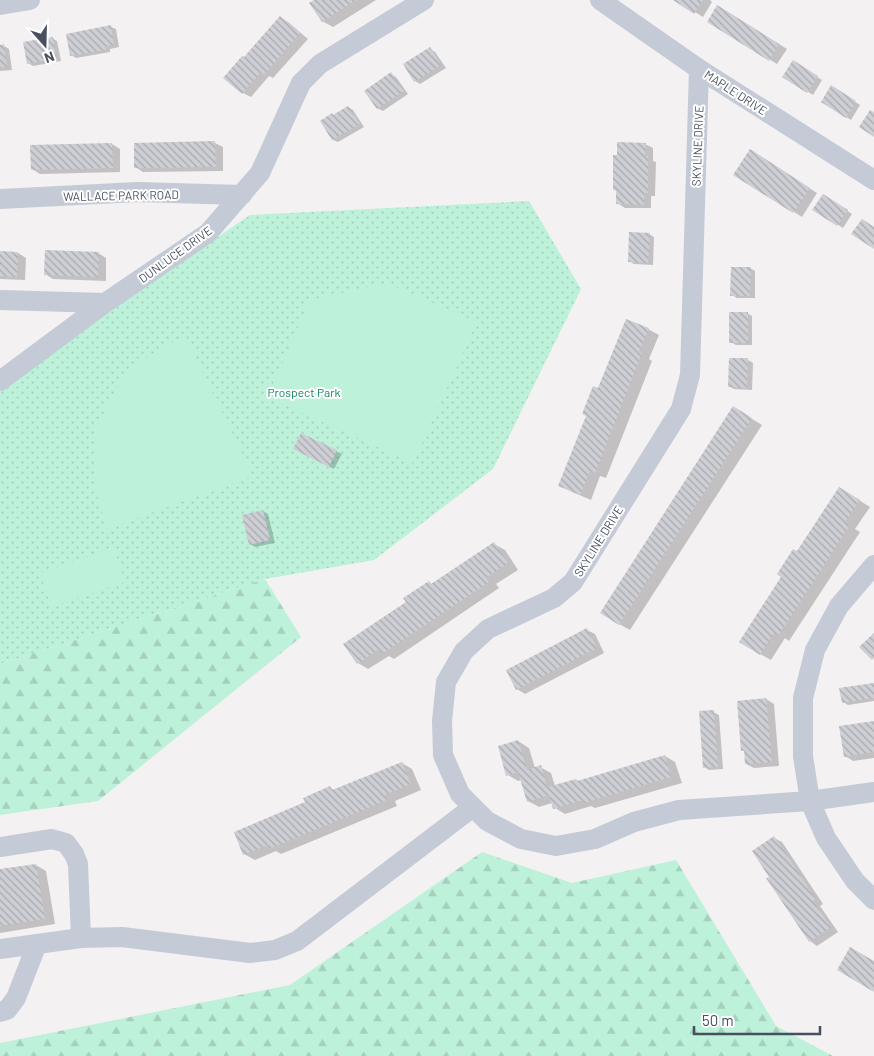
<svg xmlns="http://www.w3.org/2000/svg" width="874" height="1056" font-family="Barlow,sans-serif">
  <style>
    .grass { fill: url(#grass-dots) }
    .forest { fill: url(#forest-firs) }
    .pitch { fill: #bef1da }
    .shadow { fill: #0003 }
    .building { fill: url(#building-back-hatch) }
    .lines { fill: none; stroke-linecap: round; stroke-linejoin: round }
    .street { stroke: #c4cad6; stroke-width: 20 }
    .labels { text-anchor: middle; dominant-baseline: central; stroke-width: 4; stroke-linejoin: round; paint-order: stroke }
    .street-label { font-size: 12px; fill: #48505f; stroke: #fff }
    .park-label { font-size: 12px; fill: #14845e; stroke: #fff }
  </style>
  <defs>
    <pattern id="grass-dots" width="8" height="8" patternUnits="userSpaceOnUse" patternTransform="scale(1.25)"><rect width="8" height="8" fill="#bef1da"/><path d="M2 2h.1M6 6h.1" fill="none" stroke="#a5d0be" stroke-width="1.8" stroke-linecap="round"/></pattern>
    <pattern id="forest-firs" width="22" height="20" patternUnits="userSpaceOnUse" patternTransform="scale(1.25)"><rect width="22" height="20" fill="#bef1da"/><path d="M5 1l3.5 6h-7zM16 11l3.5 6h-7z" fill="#a5d0be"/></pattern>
    <pattern id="building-back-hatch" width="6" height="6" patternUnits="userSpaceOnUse" patternTransform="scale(1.25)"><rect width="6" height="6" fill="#cdcfd5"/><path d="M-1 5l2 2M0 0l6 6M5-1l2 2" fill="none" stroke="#a8aab0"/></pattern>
  </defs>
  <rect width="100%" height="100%" fill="#f3f1f1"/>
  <!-- grass -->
  <path class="grass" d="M529,201L581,289L493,469L374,560L265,579L0,664V385L250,215Z"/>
  <!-- forest -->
  <path class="forest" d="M265,579L301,637L98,801L0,815V664Z
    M482,852L572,883L676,860L776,1026L833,1056H0V1043L290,985Z"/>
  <!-- pitch -->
  <path class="pitch" d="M387,283L477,322L413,463L267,397L310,300Z
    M185,335L253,476L107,529L94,484V432L119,383L145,358Z
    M114,548L125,582L51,607L40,573Z"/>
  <!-- shadow -->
  <path class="shadow" d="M317,0H376L333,27L322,21Z
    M675,0H710L712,2L703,17Z
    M726,11L787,49L777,64L708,22Z
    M280,17L288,22L308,39L273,78L269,76L251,97L243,93L244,59Z
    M111,27L116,29L119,47L110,49V52L76,58L71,55Z
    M52,38L57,41L61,61L33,66L28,63Z
    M0,46H4L9,49L12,70L0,71Z
    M430,49L435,52L446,68L420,84L415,81Z
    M793,62L822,80L813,95L784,76Z
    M391,74L396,77L408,94L383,111L377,108Z
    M832,87L860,105L851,120L822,102Z
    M348,107L353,110L364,127L338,142L333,140L334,116Z
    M215,143L223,147V171L143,172L135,167V144Z
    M112,144L120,149V172L40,174L32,169Z
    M645,144L653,148V161L656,162L655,196H651V208H625L617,203V191L614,190Z
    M758,155L817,193L802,217L735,174Z
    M828,198L852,214L843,228L814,209Z
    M649,234L654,237L653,265L634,264L629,261Z
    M0,252L18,253L26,258L25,280L0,279Z
    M98,253L106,258V281L53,279L45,274Z
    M750,268L755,271V298H737L732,295Z
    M747,313L752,316V345H736L731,342Z
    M648,329L659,335L649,359L652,361L606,478L600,476L591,500L570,491L559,485L599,390Z
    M748,360L753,363L752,390L734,389L729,386Z
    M744,414L762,425L630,630L619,624Z
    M302,434L342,454L334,469L300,452Z
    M849,494L870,507L855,529L860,532L789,641L785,638L771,660L760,654L797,553Z
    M263,511L268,514L275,543L255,547L250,544Z
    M494,544L505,550L518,570L496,584L499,588L394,659L389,656L368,669L358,663L429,582L433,585Z
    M587,630L595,634L604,653L525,694L517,689Z
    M874,684V701L848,705L843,702Z
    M766,699L774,704L779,766L754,768L746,764L745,752L742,750L738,702Z
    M713,712L719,715L723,769L709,770L704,767Z
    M874,722V758L853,761L845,756Z
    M518,741L529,748L535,768L540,767L551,773L555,786L576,780L579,782L665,756L675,762L682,783L595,808L591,806L565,814L555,808L552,803L539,807L528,801L522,780L518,781L508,775Z
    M402,763L412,769L421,790L395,801L397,806L281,854L276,851L255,860L244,854L306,803L330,788L335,790Z
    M774,838L782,842L823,904L820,906L838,932L817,946L810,941L770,877Z
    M36,865L46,871L55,924L0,933V870Z"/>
  <!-- building -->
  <path class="building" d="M314,0H356L322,22L309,3Z
    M673,0H703L694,14Z
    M717,5L779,44L769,61L707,22Z
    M280,16L300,33L264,75L261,72L242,94L223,78L242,56L244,57Z
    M111,25L114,45L105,46L106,50L70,56L66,34Z
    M53,37L56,58L27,64L23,42Z
    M4,44L7,67L0,68V45Z
    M430,47L441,65L414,82L403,64Z
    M793,60L818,76L807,93L782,77Z
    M391,72L404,91L377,109L364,91Z
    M831,85L856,101L846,118L821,102Z
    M348,106L360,124L332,140L320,121L332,113L333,115Z
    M870,110L874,112V137L859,127Z
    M215,141L216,167L134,168V143Z
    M617,142L646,143L645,156H648V193H644V205L616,204V190H613V155H617Z
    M112,143L113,168L31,170L30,145Z
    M750,149L810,188L793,213L733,175Z
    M823,194L848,210L837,226L812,210Z
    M862,219L874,227V249L851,234Z
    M629,232L650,233L648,263L628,262Z
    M45,250L99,252L98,277L44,275Z
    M0,251L18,252L17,277L0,276Z
    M731,267H751L750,296H730Z
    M729,312H748V343H729Z
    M626,319L649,328L639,352L642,353L595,473L590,471L580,495L558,486L586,416L582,414L593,386L598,388Z
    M729,358H748L747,388L728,387Z
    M733,406L752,418L619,625L600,613Z
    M301,433L337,450L329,467L293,449Z
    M839,487L860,500L845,522L850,525L778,636L774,633L760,655L739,642L781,577L777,574L793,549L797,551Z
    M263,510L270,540L249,545L242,515Z
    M494,542L508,563L486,578L489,582L382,654L379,649L357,664L343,644L406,602L403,598L429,581L431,584Z
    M587,628L597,648L516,690L506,670Z
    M874,633V658L872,660L859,647Z
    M874,683V698L842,703L839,688Z
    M766,698L772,762L745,764L744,750L741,751L737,701Z
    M714,710L718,767L703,768L699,711Z
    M874,721V752L844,757L839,726Z
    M518,740L527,770L541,765L547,787L576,779L577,781L665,755L671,777L584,803L583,800L553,809L549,795L527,802L518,772L506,776L498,746Z
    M402,762L411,784L385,795L387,800L269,849L268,845L243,855L234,832L305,802L303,798L330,786L332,790Z
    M774,836L816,899L813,901L831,927L809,942L766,878L769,877L752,851Z
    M36,864L45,919L0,926V869Z
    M850,947L874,961V992L837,970Z"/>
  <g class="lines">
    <!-- street -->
    <path class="street" d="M600,0L699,69L874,180
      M0,5L30,0
      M699,69L690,375L681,409L573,582L554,598L488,629L464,651L446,682L442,721L443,755L460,794L487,821L521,839L556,846L595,839L634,822L679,810L810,801L874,792
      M0,199L137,192L242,195
      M0,300L105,303
      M0,381L105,303L208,233L260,173L301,83L320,64L424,0
      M874,565L839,606L815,650L803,698V756L810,801L826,838L855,881L874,900
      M0,847L52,839L66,843L74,854L78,864L81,938
      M0,949L81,938L122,937L250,953L275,950L297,941L473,807
      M0,1012L7,1010L16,998L37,944"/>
  </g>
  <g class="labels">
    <!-- street labels -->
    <g class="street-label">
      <text transform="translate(736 92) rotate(33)">MAPLE DRIVE</text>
      <text transform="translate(697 146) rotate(-88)">SKYLINE DRIVE</text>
      <text transform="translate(121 195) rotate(-1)">WALLACE PARK ROAD</text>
      <text transform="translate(175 254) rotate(-36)">DUNLUCE DRIVE</text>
      <text transform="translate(598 541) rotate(-58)">SKYLINE DRIVE</text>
    </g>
    <!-- park labels -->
    <g class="park-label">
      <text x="304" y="392">Prospect Park</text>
    </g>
  </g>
  <!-- north arrow -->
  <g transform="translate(45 45) rotate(160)" stroke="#ffffff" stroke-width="4" paint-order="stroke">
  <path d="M0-4L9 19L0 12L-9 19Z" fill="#48505f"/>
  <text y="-8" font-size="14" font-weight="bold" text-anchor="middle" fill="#48505f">N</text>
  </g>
  <!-- scale -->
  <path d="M694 1026v8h126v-8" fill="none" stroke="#48505f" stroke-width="2.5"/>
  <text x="702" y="1026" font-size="15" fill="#48505f" stroke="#ffffff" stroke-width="4" paint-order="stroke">50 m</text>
</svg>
